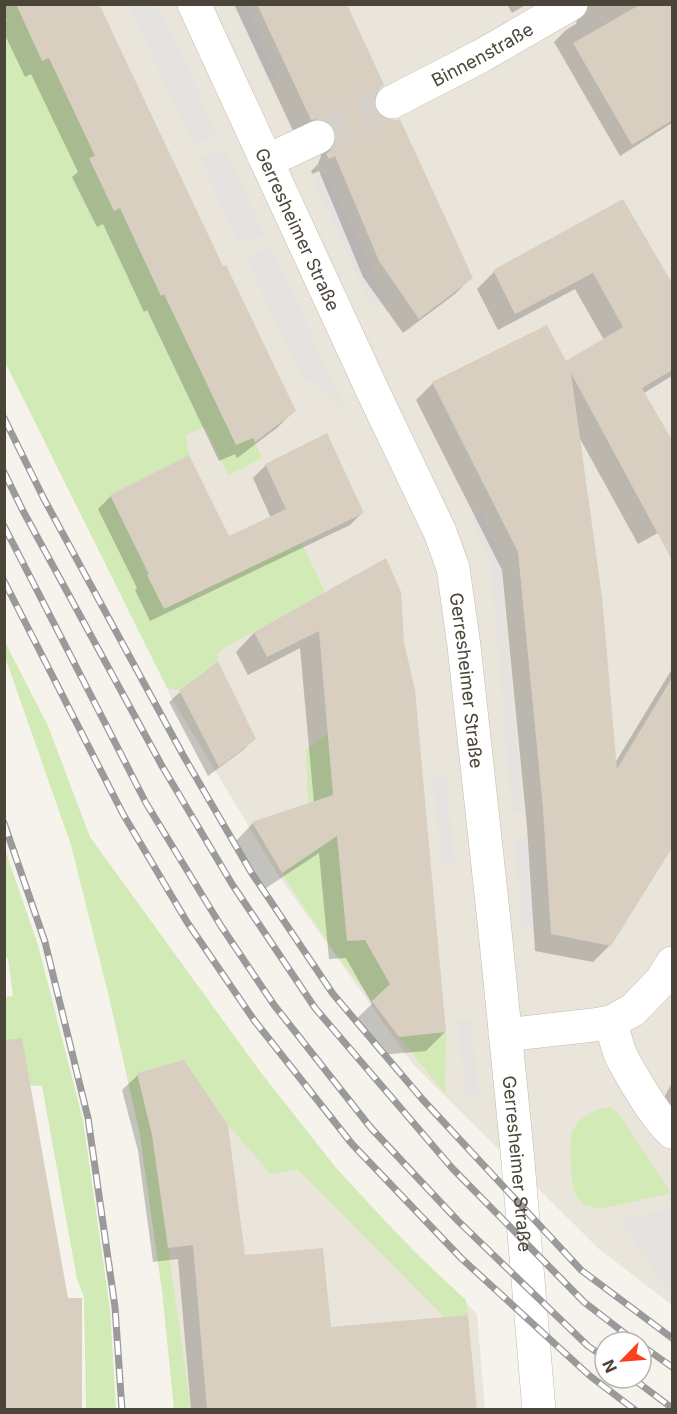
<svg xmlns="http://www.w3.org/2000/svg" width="677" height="1414" font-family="Inter,sans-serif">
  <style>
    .residential { fill: #eae5da }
    .green { fill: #d2eab5 }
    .parking { fill: #e5e3e0 }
    .shadow { fill: #0003 }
    .building { fill: #d8cfc1 }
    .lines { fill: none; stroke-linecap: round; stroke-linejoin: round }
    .minor-tunnel { stroke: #d4d0c8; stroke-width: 33; stroke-dasharray: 33 16; stroke-linecap: butt }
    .minor-casing { stroke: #c2bbae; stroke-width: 34 }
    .tertiary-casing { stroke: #c2bbae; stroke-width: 34 }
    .minor { stroke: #fff; stroke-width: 33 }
    .tertiary { stroke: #fff; stroke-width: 33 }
    .rail-casing { stroke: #9a9a9a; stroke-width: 7 }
    .rail { stroke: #fff; stroke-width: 4.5; stroke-dasharray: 14; stroke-linecap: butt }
    .labels { text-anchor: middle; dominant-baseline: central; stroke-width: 6; stroke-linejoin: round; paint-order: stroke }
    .street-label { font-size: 18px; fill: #4b4439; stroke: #fff }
  </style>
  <rect width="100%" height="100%" fill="#f6f3ec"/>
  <!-- residential -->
  <path class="residential" d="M5,5H672V1305L599,1249L412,1063L277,873L169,694L159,643L5,326Z
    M143,976L477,1314L485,1409H179L130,1048Z"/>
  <!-- green -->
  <path class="green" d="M5,5H24L18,8L42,60L49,58L90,144L95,156L89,159L114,211L120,208L161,295L164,294L236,445L253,438L262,458L228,475L205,427L186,435L189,455L110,495L164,608L286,510L325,592L228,646L218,653V661L202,674L179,690L167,688L5,362Z
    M4,640L48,726L90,837L262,1074L337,1169L412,1250L466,1300L468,1315L444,1317L297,1169L271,1174L228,1125L184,1060L137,1073L152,1135L191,1409H174L162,1291L140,1135L109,997L71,845L5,657Z
    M328,733L347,941L365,940L390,984L372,1001L329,944L282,873L304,858L293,839L308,803L306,750Z
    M4,847L38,945L83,1120L110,1309L116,1409H86L84,1297L77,1279L42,1086L5,1084V997L13,996L8,958H5Z
    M446,1032L445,1094L399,1037Z
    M610,1107L619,1114L671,1193L600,1209L584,1205C580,1200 575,1194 574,1189C571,1177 568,1137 574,1128C583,1115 595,1109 610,1107Z"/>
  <!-- parking -->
  <path class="parking" d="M128,5H157L218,134L194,145Z
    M232,5H244L277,76L267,81Z
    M224,148L264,233L240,244L200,159Z
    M326,172L386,302L372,308L313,179Z
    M270,247L347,410L300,374L246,258Z
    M481,512L500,556L523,811L512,812L490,562L470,518Z
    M446,778L454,862L441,864L433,779Z
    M527,838L536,927L522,928L514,839Z
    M471,1018L479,1093L466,1095L457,1020Z
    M672,1208V1294L668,1291L620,1219Z"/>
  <!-- shadow -->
  <path class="shadow" d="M4,4H97L223,268L294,411L277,428L237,458L235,454L219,461L147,310L144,312L103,224L97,227L72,177L78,172L31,74L25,77L4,33V23L7,21L4,16Z
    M234,4H345L374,93L372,102L374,111L471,278L455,294L403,333L363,277L319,171L313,174L311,171L318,164L321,156L319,145L295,135Z
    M507,4H527L512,13Z
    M573,4H672V123L620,156L554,42L566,30L576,24L578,17Z
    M623,201L672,285V376L644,393L672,443V525L638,544L578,435L615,763L672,669V844L610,945L593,962L535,951L527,827L502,570L416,400L433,383L565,363L604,340L575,289L498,330L477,289L494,272Z
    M266,465L363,512L350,525L150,621L135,590L137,588L98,509L111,496L228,538L271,518L253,478Z
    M386,560L402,642L445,1032L426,1051L380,1055L354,1021L372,1004L346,958L329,959L319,853L263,890L235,842L253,823L314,803L300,648L248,675L236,652L254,633Z
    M180,692L254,739L243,750L208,776L169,702Z
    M138,1075L244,1256L329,1329L475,1410H191L178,1259L153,1262L138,1151L122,1090Z
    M672,1083V1119L661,1103Z"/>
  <!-- building -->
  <path class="building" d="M16,4H99L223,266L226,265L296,411L255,442L253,438L236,445L164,294L161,296L120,208L114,211L89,158L95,156L49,58L42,61Z
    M257,4H347L384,85L376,92L373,102L375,110L382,118L391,121L400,119L473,278L419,319L379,261L335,156L329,159L326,154L333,148L337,139L335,129L328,121L320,118L311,120Z
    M641,4H672V120L632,145L573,43Z
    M623,199L672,283V370L642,388L672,440V560L571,373L602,597L617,769L672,678V848L611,946L551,934L543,809L518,552L432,382L547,325L566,361L623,327L593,273L515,314L493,270Z
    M327,433L364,513L164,609L147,575L149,574L110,495L189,455L229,536L286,509L265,464Z
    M386,558L401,592L404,642L415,690L446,1032L399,1037L372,1001L390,984L365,940L347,941L337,836L282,873L252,822L333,795L319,631L267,657L254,632Z
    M218,661L256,739L219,767L179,690L202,674Z
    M22,1038L68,1298H82V1410H4V1040Z
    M184,1060L228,1125L245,1255L323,1248L331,1327L468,1315L477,1410H207L193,1245L168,1248L152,1135L137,1073Z"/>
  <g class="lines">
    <!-- minor-tunnel -->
    <path class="minor-tunnel" d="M318,137L392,102"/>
    <!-- minor casing -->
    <g class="minor-casing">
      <g id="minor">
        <path id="s1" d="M392,102L481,56L571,4"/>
        <path d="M267,161L318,137"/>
        <path d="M611,1022C614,1033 617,1047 622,1058C633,1078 656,1118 672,1132"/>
      </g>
    </g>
    <!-- tertiary casing -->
    <g class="tertiary-casing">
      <g id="tertiary">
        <path id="s2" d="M194,4L375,396L440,532L453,568L464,646L494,921L517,1150L539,1410"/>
        <path d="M505,1035L593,1025L611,1022L633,1010L661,981L672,963"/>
      </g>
    </g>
    <!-- minor -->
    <use href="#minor" class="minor"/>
    <!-- tertiary -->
    <use href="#tertiary" class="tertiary"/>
    <!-- rail casing -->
    <g class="rail-casing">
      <path id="rail" d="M4,418L44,499L183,755L251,872L333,994L423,1100L581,1270L672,1338
        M4,472L22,509L162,766L232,884L315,1008L452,1168L584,1302L636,1342
        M4,526L146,803L221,926L274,1005L371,1128L458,1221L588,1346L605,1358
        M4,581L123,814L187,922L254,1020L352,1144L461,1258L590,1376L635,1410
        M4,823L45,942L88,1118L115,1307L122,1410
        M641,1345L672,1367
        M632,1378L672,1408"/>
    </g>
    <!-- rail -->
    <use href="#rail" class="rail"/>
  </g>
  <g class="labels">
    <!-- street labels -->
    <g class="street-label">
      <text stroke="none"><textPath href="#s1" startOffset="102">Binnenstraße</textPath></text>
      <text stroke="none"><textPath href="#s2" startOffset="248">Gerresheimer Straße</textPath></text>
      <text stroke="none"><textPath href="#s2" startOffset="734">Gerresheimer Straße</textPath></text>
      <text stroke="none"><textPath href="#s2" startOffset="1220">Gerresheimer Straße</textPath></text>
    </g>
  </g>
  <!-- border -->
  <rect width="677" height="1414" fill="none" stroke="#4b4439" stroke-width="12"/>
  <!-- north arrow -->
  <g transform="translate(623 1360) rotate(245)"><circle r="28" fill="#ffffff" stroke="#b7b4b0" stroke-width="1.5"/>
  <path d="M0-4.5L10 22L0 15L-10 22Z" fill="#fc3f1d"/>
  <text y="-9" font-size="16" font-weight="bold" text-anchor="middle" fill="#4b4439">N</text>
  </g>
</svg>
